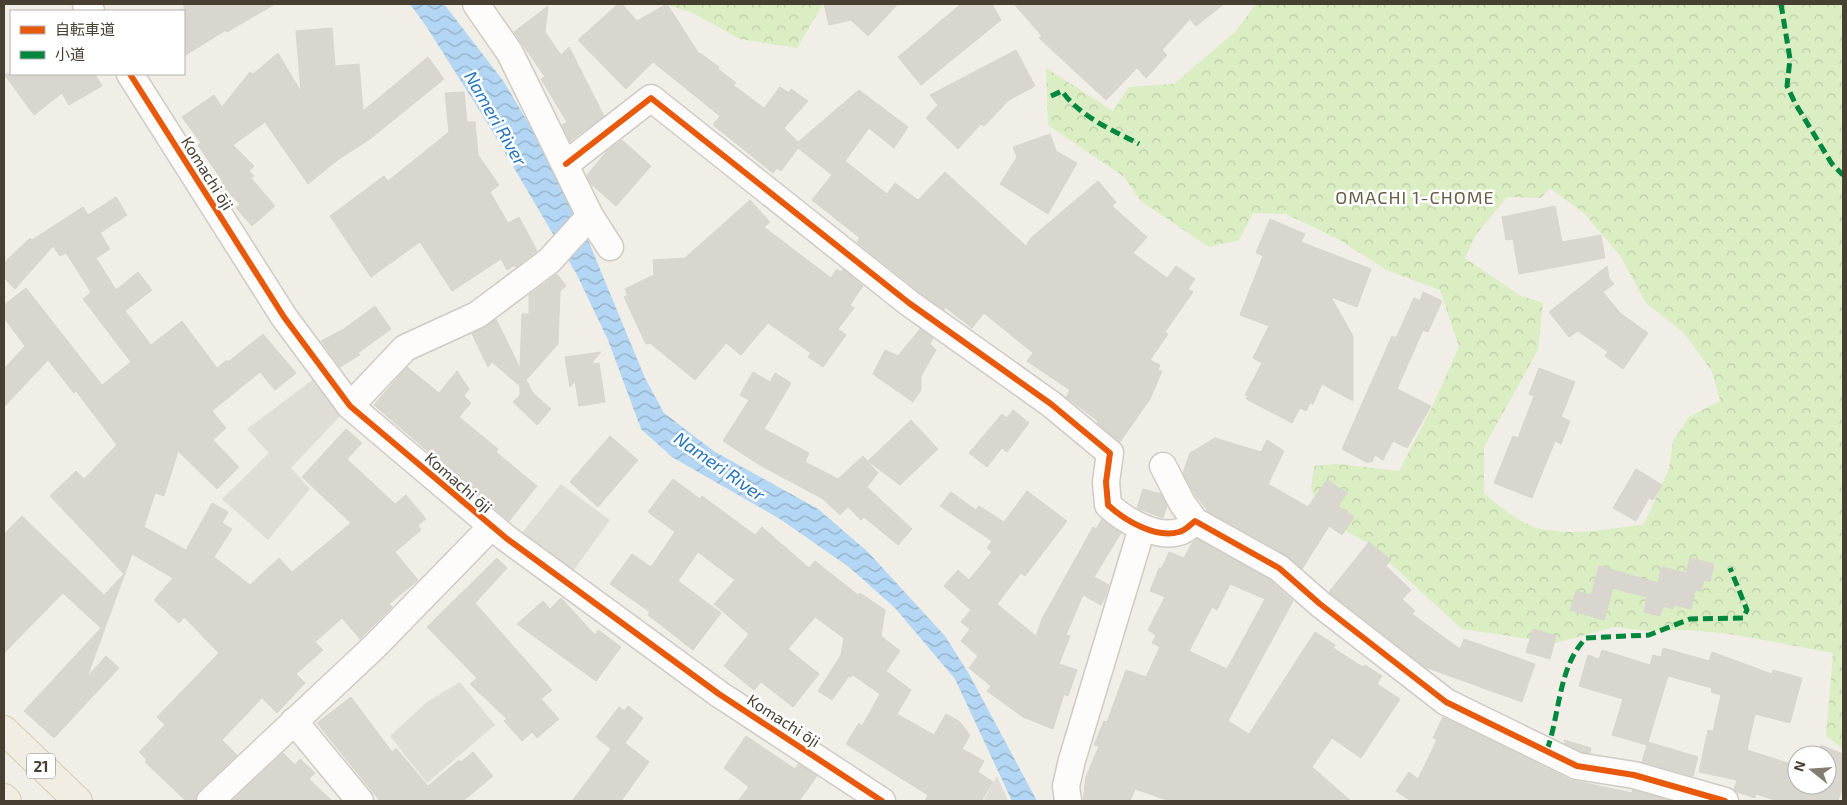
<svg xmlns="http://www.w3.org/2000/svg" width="1847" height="805" font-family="'Exo 2','Noto Sans JP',sans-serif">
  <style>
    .forest { fill: url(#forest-crowns); fill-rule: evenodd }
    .parking { fill: #dfddd6 }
    .water { fill: url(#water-waves) }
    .building { fill: #d9d6cf; stroke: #d8d5cd; fill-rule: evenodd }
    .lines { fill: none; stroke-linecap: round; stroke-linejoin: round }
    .minor-casing { stroke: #cecbc5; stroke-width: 29 }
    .major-casing { stroke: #d4ccb2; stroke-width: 30 }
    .minor { stroke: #fdfcfb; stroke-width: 26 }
    .major { stroke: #f1ede2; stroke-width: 28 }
    .quiet { stroke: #00873e; stroke-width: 5; stroke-dasharray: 10 5; stroke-linecap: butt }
    .cycleway-casing { stroke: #fff; stroke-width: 9 }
    .cycleway { stroke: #e8590c; stroke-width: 6 }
    .labels { text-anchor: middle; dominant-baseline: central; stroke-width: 5; stroke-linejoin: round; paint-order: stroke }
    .shield { fill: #fff; stroke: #7e7970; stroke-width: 1 }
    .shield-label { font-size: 15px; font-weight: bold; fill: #463f32 }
    .street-label { font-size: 16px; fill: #463f32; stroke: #fff }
    .water-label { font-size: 18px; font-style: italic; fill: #2073be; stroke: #fff }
    .neighbourhood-label { font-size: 18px; letter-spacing: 1px; fill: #6a5e48; stroke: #fff }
  </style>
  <defs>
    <pattern id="forest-crowns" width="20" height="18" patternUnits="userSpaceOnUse" patternTransform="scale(1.25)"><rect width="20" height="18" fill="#dbedc3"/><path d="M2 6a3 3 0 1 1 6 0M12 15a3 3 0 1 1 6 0" fill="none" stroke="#bdcca8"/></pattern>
    <pattern id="water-waves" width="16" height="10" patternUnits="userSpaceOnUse" patternTransform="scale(1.25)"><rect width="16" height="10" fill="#b2d6f3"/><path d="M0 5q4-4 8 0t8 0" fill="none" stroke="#93afc5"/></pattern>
  </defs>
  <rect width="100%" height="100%" fill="#f0eee7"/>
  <!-- forest -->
  <path class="forest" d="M665,4H823L797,48L740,39L693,13Z
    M1256,4H1843V749L1826,736L1833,653L1737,635L1690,630L1649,631L1614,627L1556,643L1462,629L1368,543L1323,519L1311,488L1314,466L1338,464L1399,471L1431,409L1459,347L1440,290L1386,270L1340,240L1286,214L1253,213L1239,240L1209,247L1141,201L1123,176L1048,125L1046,68L1113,111L1129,87L1174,84L1236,31ZM1550,188L1585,214L1621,257L1646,303L1683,332L1712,371L1720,401L1689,417L1673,441L1669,469L1644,524C1613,529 1579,535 1547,530C1526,528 1500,507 1484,493V447L1538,350L1543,303L1519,295L1465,258L1475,236L1507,197L1541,198Z"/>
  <!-- parking -->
  <path class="parking" d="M315,378L343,413L291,468L310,489L268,540L222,499L269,453L247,429Z
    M561,484L610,520L571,574L521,534Z
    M460,682L495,725L427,783L390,736L427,702Z
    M997,776L1008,801H983Z"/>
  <!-- water -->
  <path class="water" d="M410,4H444L504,82L543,148L576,211L645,378L664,413L715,452L818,509L868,552L945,636L969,674L1037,801H1012L955,679L895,608L849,567L780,519L672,457L641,429L608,340L576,273L488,124L428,29Z"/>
  <!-- building -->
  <path class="building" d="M184,4H275L227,32L226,30L184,56Z
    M618,4H622L637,21L667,4L699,54L700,53L719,67L718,69L736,83L733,85L764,108L780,87L789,93L791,89L808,101L784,128L798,142L859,90L908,127L894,148L869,128L845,161L887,194L895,183L918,200L945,172L1026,246L1031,238L1098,181L1116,202L1112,206L1147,237L1133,253L1167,278L1176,266L1195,279L1188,289L1193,292L1165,332L1168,334L1150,360L1160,365L1158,370L1162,371L1150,399L1120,442L1097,423L1098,421L1066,397L1070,390L1027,361L1033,353L984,313L972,328L945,307L944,310L918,291L859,244L857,242L860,238L812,200L832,175L798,148L781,171L777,168L773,173L713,125L720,116L653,62L626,89L578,40Z
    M824,4H898L868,36L851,20L829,25Z
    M961,4H992L1001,20L921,85L898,57Z
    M1014,4H1224L1196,26L1190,19L1162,50L1167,55L1146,78L1137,68L1106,100L1039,38L1042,36Z
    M548,6L545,32L561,55L569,47L604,116L570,141L562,125L567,122L541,79L545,77L514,32Z
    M332,28L335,66L359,64L363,111L428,57L444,79L370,139L339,159L308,184L265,122L233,145L254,166L249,171L254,176L251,178L275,206L252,226L236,208L240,204L221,184L223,182L198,145L201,143L182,117L214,95L222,107L250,72L253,74L278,53L301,92L296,31Z
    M1016,50L1035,86L1009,100L984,126L981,124L958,149L926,118L938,105L930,95Z
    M4,74H95L102,86L69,105L62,93L34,115Z
    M464,92L467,122H475L478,155L499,185L490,192L508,223L519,217L537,251L516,267L515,265L507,270L501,259L452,291L420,242L371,277L330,216L384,176L388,181L449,132L445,93Z
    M1050,134L1056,151L1077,163L1048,214L1000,184L1017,157L1013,147Z
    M622,140L651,166L616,206L590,183L587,175L608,150Z
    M116,197L127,215L100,233L110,249L96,258L116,290L138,272L152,290L125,311L151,345L182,321L217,368L227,360L228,362L263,334L296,373L275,390L260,372L212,411L226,428L213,440L239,467L217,489L178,451L164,496L155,493L144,527L186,550L212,503L228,512L222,523L232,529L214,557L250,585L279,558L292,572L351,523L302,477L346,429L362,443L347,459L395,504L406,495L426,519L418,525L421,530L395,552L418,580L389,604L392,607L360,639L342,618L315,642L323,650L296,674L305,683L277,713L262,698L222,740L237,755L200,790L195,801H186L145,762L147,760L139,752L165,725L157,717L219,653L184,617L179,623L154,600L173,578L132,554L87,677L106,656L119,668L54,738L24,711L101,628L63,593L4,653V534L22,516L104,595L124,574L50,496L76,471L84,479L117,445L76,391L74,393L48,360L4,407V369L25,346L4,318V305L26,288L102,385L131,362L83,299L91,292L66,253L60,256L53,246L15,289L4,278V263L30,238L32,240L83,207L88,215Z
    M750,200L770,222L764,227L831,278L837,269L841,272L843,269L863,286L850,305L854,308L838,329L846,335L823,367L808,357L811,353L768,323L741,355L726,343L695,380L650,343L646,344L624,297L628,295L625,289L654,275L653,260L685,258Z
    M1555,206L1562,242L1601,235L1605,258L1519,274L1513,239L1506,240L1502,217Z
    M1270,219L1305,234L1301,242L1371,269L1357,307L1331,297L1353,336V401L1322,384L1313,404L1310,403L1306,411L1300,408L1292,423L1246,399L1248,396L1245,395L1262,363L1253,358L1269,326L1240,315L1263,256L1256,253Z
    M1607,266L1609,278L1614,284L1603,292L1620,313L1648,333L1623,369L1605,356L1608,352L1578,331L1569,337L1549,312Z
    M557,274L566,286L560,291L558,344L526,380L533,393L551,409L537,425L513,402L520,395V386L492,362L488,367L472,334L496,319L520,368L522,314H529V295Z
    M1423,292L1442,301L1428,332L1423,330L1397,389L1431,406L1407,448L1393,441L1383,460L1375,455L1372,462L1370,461L1368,463L1342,449L1392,336L1396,338L1414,298L1420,301Z
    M375,306L391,329L358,353L360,355L340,367L321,341L344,329Z
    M920,329L933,338L930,344L936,350L921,376V390L913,402L873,374L885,350L898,356Z
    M601,352L593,361L594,364L599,363L605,402L579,406L575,381L570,387L565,357Z
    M407,367L439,393L457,371L469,389L464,396L471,403L459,417L498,449L496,452L537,486L509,521L374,405Z
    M1539,368L1575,382L1561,417L1570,421L1561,444L1555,441L1532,498L1494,483L1513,436L1518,438L1534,396L1529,394Z
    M753,372L770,382L775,373L791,383L764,429L809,453L805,462L838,479L863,456L878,473L867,487L912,529L898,545L864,517L861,520L848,507L840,515L823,499L758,464L723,441L749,400L740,395Z
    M1013,410L1029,423L1007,452L1002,448L987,467L969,453L1002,414L1007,418Z
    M911,420L938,449L900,485L868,461Z
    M610,436L638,460L598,507L570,482Z
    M1215,438L1261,452L1267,440L1284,451L1268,484L1308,507L1327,480L1347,493L1338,506L1354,517L1342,535L1329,526L1302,569L1286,555L1208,511L1195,495L1183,473L1190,453Z
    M1636,469L1662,485L1653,500L1649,498L1636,521L1613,508Z
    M673,479L700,499L702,496L755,535L762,527L809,568L815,561L858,595L860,593L885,610L881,636L900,651L886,671L911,690L897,714L934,735L946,714L960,722L970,735L962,749L984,761L978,772L993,782L981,801H925L928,795L846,744L859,723L862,726L880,694L853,675L851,677L849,676L832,700L818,691L841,655L844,638L815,617L788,649L819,674L793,707L761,682L754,690L724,666L749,634L714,604L735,580L698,552L678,581L721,613L693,650L648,615L650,612L610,584L632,554L651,567L675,532L648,512Z
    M1143,489L1161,494L1167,506L1163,518L1137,508Z
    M1027,491L1067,521L1025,576L1021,573L997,604L1036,636L1042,619L1093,527L1096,529L1102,519L1121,533L1094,577L1109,585L1105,597L1101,605L1083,595L1066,635L1070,636L1059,664L1077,670L1068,696L1064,694L1053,729L1023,717L987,691L991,686L969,668L978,656L961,641L970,629L961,622L971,610L944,586L958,570L969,580L992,552L987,548L992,541L940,506L951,492L976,510L979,506L1004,522Z
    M1197,539L1270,580L1293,601L1228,721L1249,734L1315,632L1335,645L1333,648L1363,667L1365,665L1382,676L1377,684L1400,699L1361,758L1332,738L1312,767L1351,801H1170L1135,789L1130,801H1083L1086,777L1099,746L1094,745L1104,721L1107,722L1126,670L1146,677L1160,647L1152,643L1156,635L1148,630L1165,597L1150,591L1159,568H1162L1169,552L1184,558L1192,543ZM1230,584L1265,599L1227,669L1189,651L1212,607L1217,610Z
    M1369,542L1391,560L1386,566L1411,590L1402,599L1415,611L1412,614L1460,649L1464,639L1535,664L1522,702L1425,667L1329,592Z
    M497,558L507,568L475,603L552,690L541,699L559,719L537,738L532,732L522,741L504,721L507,719L470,684L477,678L427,627Z
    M1690,558L1714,564L1710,582L1704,580L1701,591L1695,590L1691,609L1674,605L1673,609L1663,606L1660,616L1644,612L1647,597L1613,588L1604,620L1570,610L1576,591L1591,595L1599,566L1658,583L1662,567L1686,573Z
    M561,598L595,635L598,630L621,647L596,681L517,624L543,601L550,609Z
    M1533,629L1556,636L1550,659L1526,652Z
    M1663,648L1709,661L1712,652L1772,674L1773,670L1802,678L1790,723L1755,714L1747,750L1797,766V785H1827V755H1817L1821,745L1843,754V785L1838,801H1778L1756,794L1755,798L1737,792L1734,790L1737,780L1699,772L1708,730L1713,731L1721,695L1711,692L1712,688L1668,676L1648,742L1698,757L1693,776L1642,762L1647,745L1612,735L1623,699L1579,686L1588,655L1599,659L1602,650L1650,665L1653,655L1661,657Z
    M351,697L392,752L396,748L428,786L459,760L461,762L473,752L493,776L463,801H380L317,723Z
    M628,706L643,718L625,743L649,762L621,801H572L611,749L596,737L619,707L624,711Z
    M1443,717L1571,780L1632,793L1633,790L1671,801H1411L1396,791L1409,772L1418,779L1437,740L1433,738Z
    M746,736L795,769L798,764L817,776L799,801H738L749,787L724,768Z
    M1564,740L1591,748L1590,753L1582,752L1565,744Z
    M283,753L295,765L300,759L315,773L309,779L332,801H232Z"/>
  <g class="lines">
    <!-- minor casing -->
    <g class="minor-casing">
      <path id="minor" d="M86,4L91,11
        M476,4L510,53L590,216L610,247
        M130,74L284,317L350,406L506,538L719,694L882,801
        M566,164L651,98L909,303L1051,404L1110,453L1106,482L1108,505C1124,520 1156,539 1179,532C1185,531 1190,525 1195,521L1279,568L1320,604L1446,702L1577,766L1634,775L1725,801
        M350,406L405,348L477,315L549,261L590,216
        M1163,466L1182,503L1195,521
        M294,721L360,801
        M210,801L375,646L491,527
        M1068,801L1066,786L1072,760L1142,528"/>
    </g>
    <!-- major casing -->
    <g class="major-casing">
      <path id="major" d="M4,730L78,801
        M4,798L7,801"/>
    </g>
    <!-- minor -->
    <use href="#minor" class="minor"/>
    <!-- major -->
    <use href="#major" class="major"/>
    <!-- quiet -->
    <path class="quiet" d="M1781,4L1790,59L1787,86L1795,103L1832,164L1843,175
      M1051,96L1062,91C1079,116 1112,130 1139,144
      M1547,750C1560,714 1558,667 1586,638L1649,635L1690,619L1743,618L1747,610L1730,568"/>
    <!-- cycleway casing -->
    <g class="cycleway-casing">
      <path id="cycleway" d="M130,74L284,317L350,406L506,538L719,694L882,801
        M566,164L651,98L909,303L1051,404L1110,453L1106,482L1108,505C1124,520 1156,539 1179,532C1185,531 1190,525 1195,521L1279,568L1320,604L1446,702L1577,766L1634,775L1725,801"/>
    </g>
    <!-- cycleway -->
    <use href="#cycleway" class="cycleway"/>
  </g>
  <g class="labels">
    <!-- shield labels -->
    <rect class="shield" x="27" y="753.5" width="28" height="25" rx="4"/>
    <g class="shield-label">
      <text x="41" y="766">21</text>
    </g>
    <!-- street labels -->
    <g class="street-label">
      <text transform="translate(208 173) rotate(58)">Komachi ōji</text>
      <text transform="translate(459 482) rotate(41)">Komachi ōji</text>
      <text transform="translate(784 720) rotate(33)">Komachi ōji</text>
    </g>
    <!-- water labels -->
    <g class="water-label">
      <text transform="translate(496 118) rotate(60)">Nameri River</text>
      <text transform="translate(720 466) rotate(35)">Nameri River</text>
    </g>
    <!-- neighbourhood labels -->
    <g class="neighbourhood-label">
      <text x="1415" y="197">OMACHI 1-CHOME</text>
    </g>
  </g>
  <!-- border -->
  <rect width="1847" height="805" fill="none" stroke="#463f32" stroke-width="10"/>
  <!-- legend -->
  <rect x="10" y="10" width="175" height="65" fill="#ffffff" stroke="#b5b2ad"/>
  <rect x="20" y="26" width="25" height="8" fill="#e8590c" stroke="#b5b2ad"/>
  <text x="55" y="35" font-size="15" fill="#463f32">自転車道</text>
  <rect x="20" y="51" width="25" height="8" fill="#00873e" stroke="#b5b2ad"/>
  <text x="55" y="60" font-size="15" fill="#463f32">小道</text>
  <!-- north arrow -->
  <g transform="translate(1812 770) rotate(287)"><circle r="24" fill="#ffffff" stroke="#b5b2ad"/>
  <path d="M0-4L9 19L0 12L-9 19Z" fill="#827c71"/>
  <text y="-8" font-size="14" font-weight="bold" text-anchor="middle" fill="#463f32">N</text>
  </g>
</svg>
